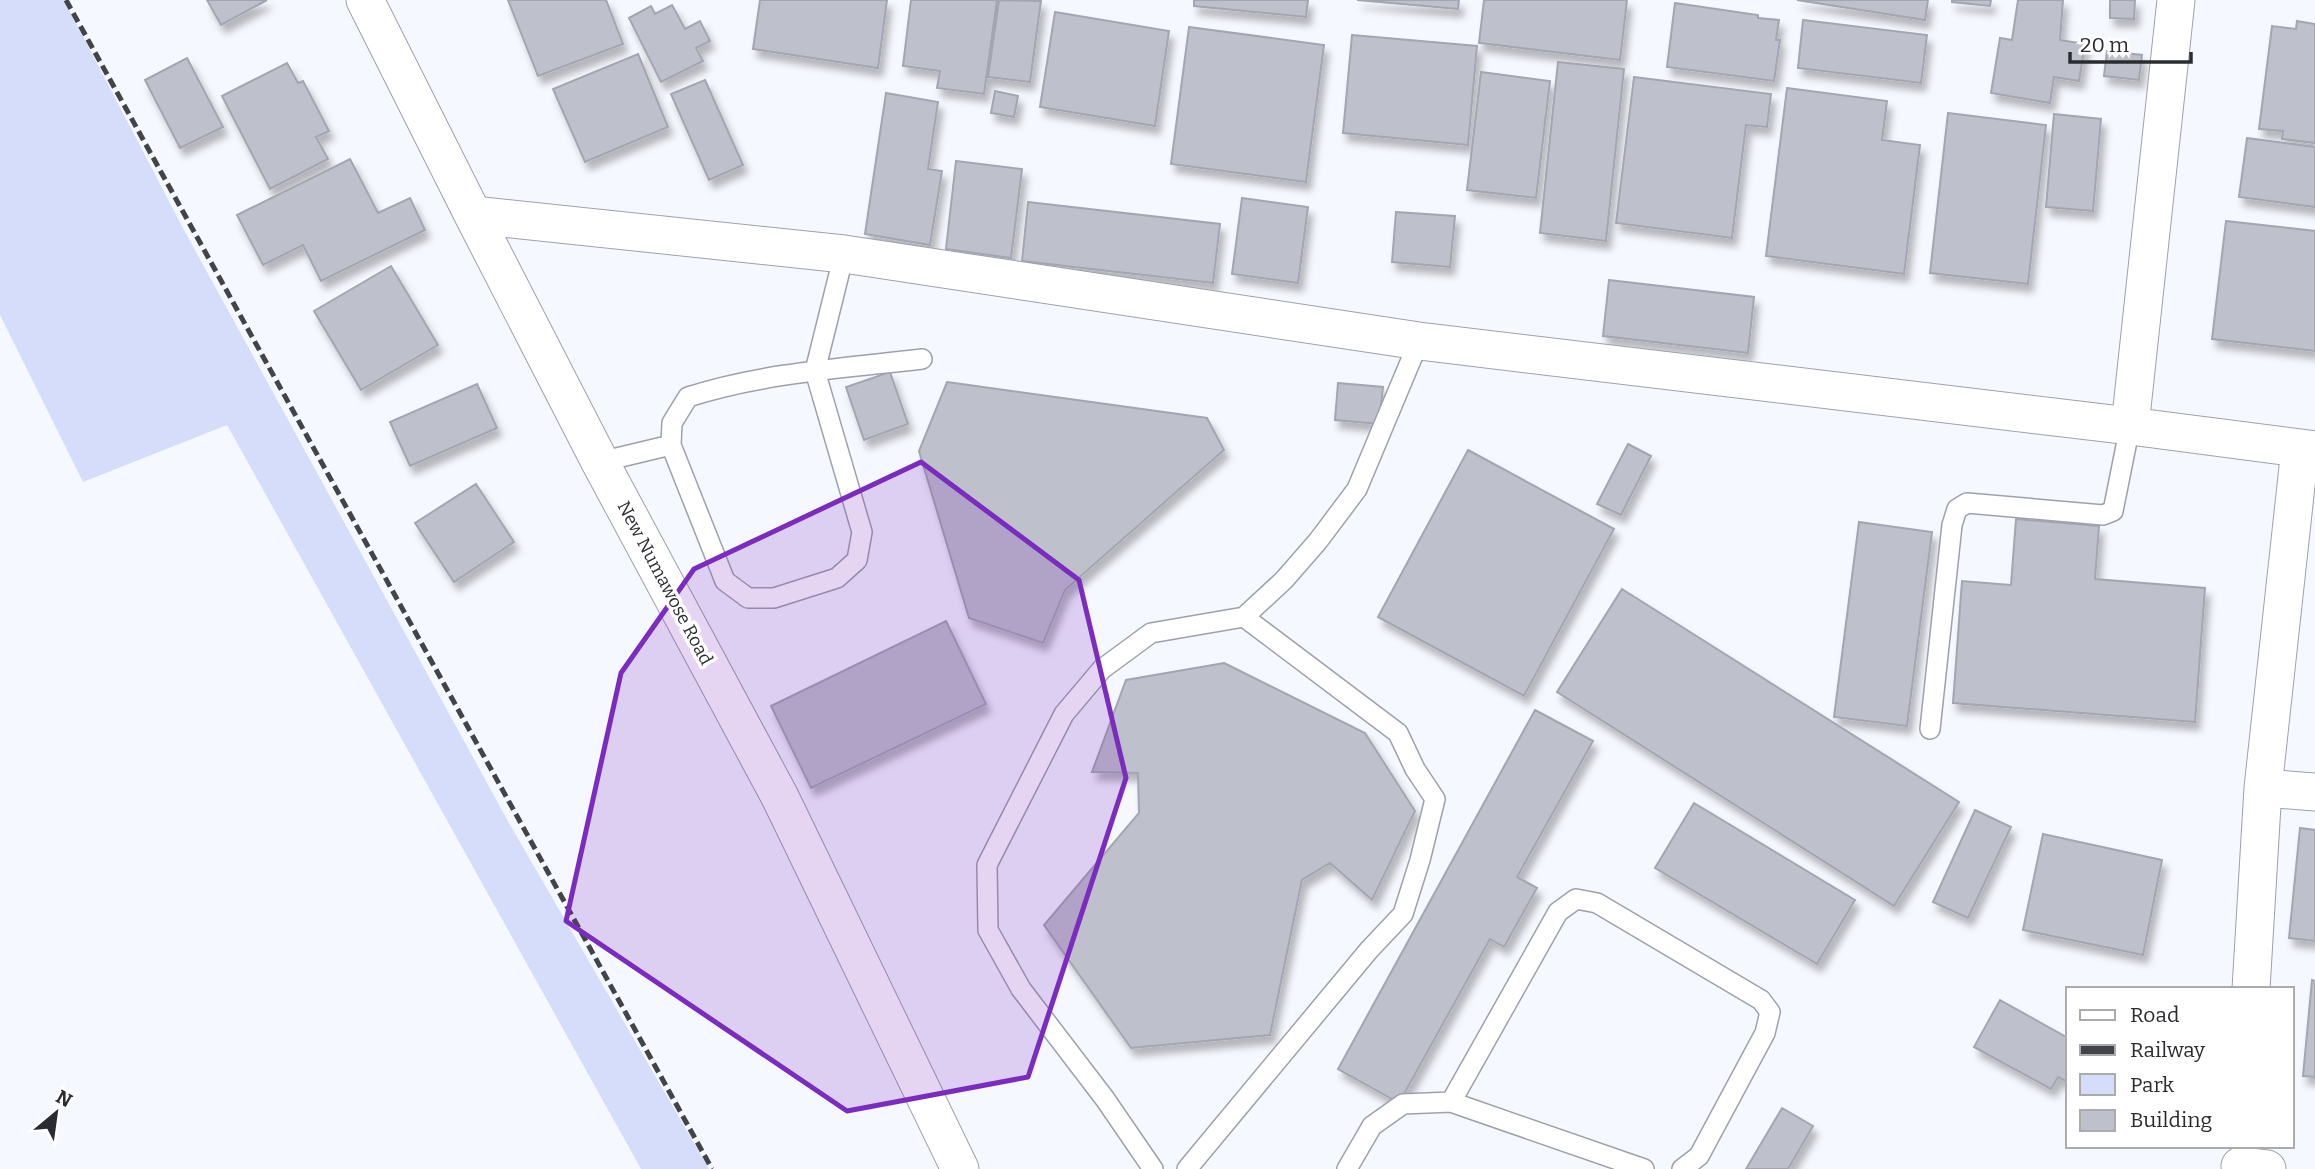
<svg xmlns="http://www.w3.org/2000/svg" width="2315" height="1169" font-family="Bitter,serif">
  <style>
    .green { fill: #d5ddfb }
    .building { fill: #bec0cb; stroke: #a3a5b0; stroke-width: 2; filter: url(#shadow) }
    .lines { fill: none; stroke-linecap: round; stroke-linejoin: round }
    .service-casing { stroke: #9ea1ab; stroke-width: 22 }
    .minor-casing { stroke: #9ea1ab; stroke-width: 39 }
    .service { stroke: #fff; stroke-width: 19 }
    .minor { stroke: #fff; stroke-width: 37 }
    .rail { stroke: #434449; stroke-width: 5; stroke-dasharray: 10 5; stroke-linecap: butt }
    .marked { fill: #7b2cbf; fill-opacity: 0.2; stroke: #7b2cbf; stroke-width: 5; stroke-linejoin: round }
    .labels { text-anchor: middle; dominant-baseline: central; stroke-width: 7; stroke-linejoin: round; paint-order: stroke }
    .street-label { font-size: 18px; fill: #2b2c31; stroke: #fff }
  </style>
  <defs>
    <filter id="shadow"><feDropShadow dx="4.5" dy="8" stdDeviation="3.5" flood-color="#0004"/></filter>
  </defs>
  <rect width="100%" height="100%" fill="#f6f8ff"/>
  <!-- green -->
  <path class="green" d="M0,0H64L184,230L509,823L709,1169H641L227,425L83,482L0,315Z"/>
  <!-- building -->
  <path class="building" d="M207,0H267L221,25Z
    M508,0H606L623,44L538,76Z
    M760,0H887L878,68L753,49Z
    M911,0H997L984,94L937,88L940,71L903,66Z
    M999,0L1041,1L1030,82L988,77Z
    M1194,0H1308L1306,17L1194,6Z
    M1357,0H1459L1458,9Z
    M1484,0H1627L1620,60L1479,43Z
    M1797,0H1928L1925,20Z
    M1952,0H1991L1990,6L1952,2Z
    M2018,0H2063L2060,40L2085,44L2079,81L2054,77L2050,103L1991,93L2000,38L2012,40Z
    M2110,0H2135L2134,19L2110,18Z
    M1675,3L1758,15V18L1779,20L1776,40H1780L1774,81L1667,67Z
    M672,5L685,29L700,21L710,41L696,48L703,61L661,82L629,18L651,6L655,14Z
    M1055,12L1169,31L1155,126L1040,107Z
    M1803,20L1927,35L1921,83L1798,68Z
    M2297,21L2315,24V143L2282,139L2283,131L2259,129L2272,26L2296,29Z
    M1189,27L1324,45L1306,182L1171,164Z
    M1352,35L1477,46L1468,145L1343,133Z
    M2107,51L2142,55L2139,80L2104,76Z
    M638,54L668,127L585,162L553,89Z
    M187,58L223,127L180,148L145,80Z
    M1558,62L1624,69L1606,241L1540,233Z
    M287,63L298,83L303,81L329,131L316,137L328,159L270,189L222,96Z
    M1481,72L1550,81L1536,198L1467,190Z
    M1634,77L1771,94L1767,127L1746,125L1732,238L1616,223Z
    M705,80L743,165L709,180L671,94Z
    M1787,88L1887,101L1882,140L1920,145L1904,274L1766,256Z
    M995,91L1018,96L1014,117L991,113Z
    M886,93L938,102L928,169L942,171L930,245L865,234Z
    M1948,113L2046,125L2028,284L1930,273Z
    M2054,114L2101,119L2093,211L2046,207Z
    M2247,138L2315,147V207L2239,197Z
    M350,159L378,213L410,198L425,230L321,281L303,245L263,265L237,215Z
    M956,161L1022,169L1011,258L946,249Z
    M1242,198L1308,207L1298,283L1232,274Z
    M1028,202L1220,224L1213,283L1022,261Z
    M1396,212L1455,216L1450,267L1392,262Z
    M2226,221L2315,231V351L2212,339Z
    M391,266L438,345L361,390L314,311Z
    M1609,280L1754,297L1748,353L1603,336Z
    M890,372L908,424L864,440L846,387Z
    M947,382L1207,418L1224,450L1065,590L1043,643L969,618L919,451Z
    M1338,383L1383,387L1379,424L1335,420Z
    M477,384L497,428L410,466L390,422Z
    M1628,444L1651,456L1621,515L1597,504Z
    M1468,450L1614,529L1524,696L1378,617Z
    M476,484L514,542L454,582L415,523Z
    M2016,519L2099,526L2095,579L2205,588L2195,722L1953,703L1962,581L2011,585Z
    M1859,522L1932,532L1907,726L1834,717Z
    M1622,589L1959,802L1894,906L1557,692Z
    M946,621L986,704L811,788L771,706Z
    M1224,663L1365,733L1415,811L1372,900L1330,863L1302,880L1270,1035L1131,1048L1044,925L1139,813L1138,773L1092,772L1126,680Z
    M1535,710L1593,741L1517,877L1537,888L1504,947L1490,939L1399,1103L1338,1069Z
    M1694,803L1855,900L1817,964L1655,868Z
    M1975,810L2011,827L1968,918L1933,902Z
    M2300,828L2315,830V941L2289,938Z
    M2043,834L2162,860L2143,955L2023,930Z
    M2312,980L2315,981V1077L2303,1076Z
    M2000,1000L2068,1038V1082L2058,1077L2051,1089L1974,1047Z
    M1782,1108L1813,1126L1788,1169H1746Z"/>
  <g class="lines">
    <!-- service casing -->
    <g class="service-casing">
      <path id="service" d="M844,254L815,371L862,532L857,560L837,578L774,598H748L725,581L671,445L672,423L688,397C763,373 844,368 922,359
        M600,462L671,445
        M1930,729L1952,525L1957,509L1967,503L2103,515L2113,511L2130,426
        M1451,1102L1558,912L1576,899L1597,903L1761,1000L1770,1012L1765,1033L1699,1156L1682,1169
        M1153,1169L1105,1099L1021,989L988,930L987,865L1064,714L1102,669L1151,633L1244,617L1284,580L1318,541L1357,489L1419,341
        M1187,1169L1369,950L1403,914L1420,860L1435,799L1415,769L1398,733L1244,617
        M1347,1169L1372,1126L1403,1104L1451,1102L1644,1169"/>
    </g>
    <!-- minor casing -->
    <g class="minor-casing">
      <path id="minor" d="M365,0L473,215L600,462L780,797L960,1169
        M473,215L844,254L1419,341L2130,426L2315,450
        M2130,426L2176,0
        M2263,788L2315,792
        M2251,989L2263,788L2300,449
        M2240,1166L2267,1169"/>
    </g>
    <!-- service -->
    <use href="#service" class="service"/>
    <!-- minor -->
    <use href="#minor" class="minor"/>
    <!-- rail -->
    <path class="rail" d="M66,0L712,1169"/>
  </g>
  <!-- marked area -->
  <path class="marked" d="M921,462L1079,580L1126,778L1028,1077L847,1111L566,921L621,673L694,569Z"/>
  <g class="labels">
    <!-- street labels -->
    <g class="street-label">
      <text transform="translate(665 583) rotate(62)">New Numawose Road</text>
    </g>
  </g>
  <!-- legend -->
  <rect x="2066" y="987" width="228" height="161" fill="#ffffff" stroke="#aaabad" stroke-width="2"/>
  <rect x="2080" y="1010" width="35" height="10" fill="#ffffff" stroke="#aaabad" stroke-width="2"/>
  <text x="2130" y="1022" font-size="21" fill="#2b2c31">Road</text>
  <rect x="2080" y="1045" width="35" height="10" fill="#434449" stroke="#aaabad" stroke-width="2"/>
  <text x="2130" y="1057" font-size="21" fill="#2b2c31">Railway</text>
  <rect x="2080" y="1074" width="35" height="21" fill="#d5ddfb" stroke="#aaabad" stroke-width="2"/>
  <text x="2130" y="1092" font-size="21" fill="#2b2c31">Park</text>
  <rect x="2080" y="1110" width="35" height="21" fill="#bec0cb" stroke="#aaabad" stroke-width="2"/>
  <text x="2130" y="1127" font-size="21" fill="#2b2c31">Building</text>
  <!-- north arrow -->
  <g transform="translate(56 1113) rotate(29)" stroke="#ffffff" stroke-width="5" paint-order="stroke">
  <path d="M0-5L12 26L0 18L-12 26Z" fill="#2b2c31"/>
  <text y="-10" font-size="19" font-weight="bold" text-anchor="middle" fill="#2b2c31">N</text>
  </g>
  <!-- scale -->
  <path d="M2070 52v10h121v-10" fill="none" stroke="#2b2c31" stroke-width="3.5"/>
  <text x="2080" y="52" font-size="21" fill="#2b2c31" stroke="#ffffff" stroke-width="5" paint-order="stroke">20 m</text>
</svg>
